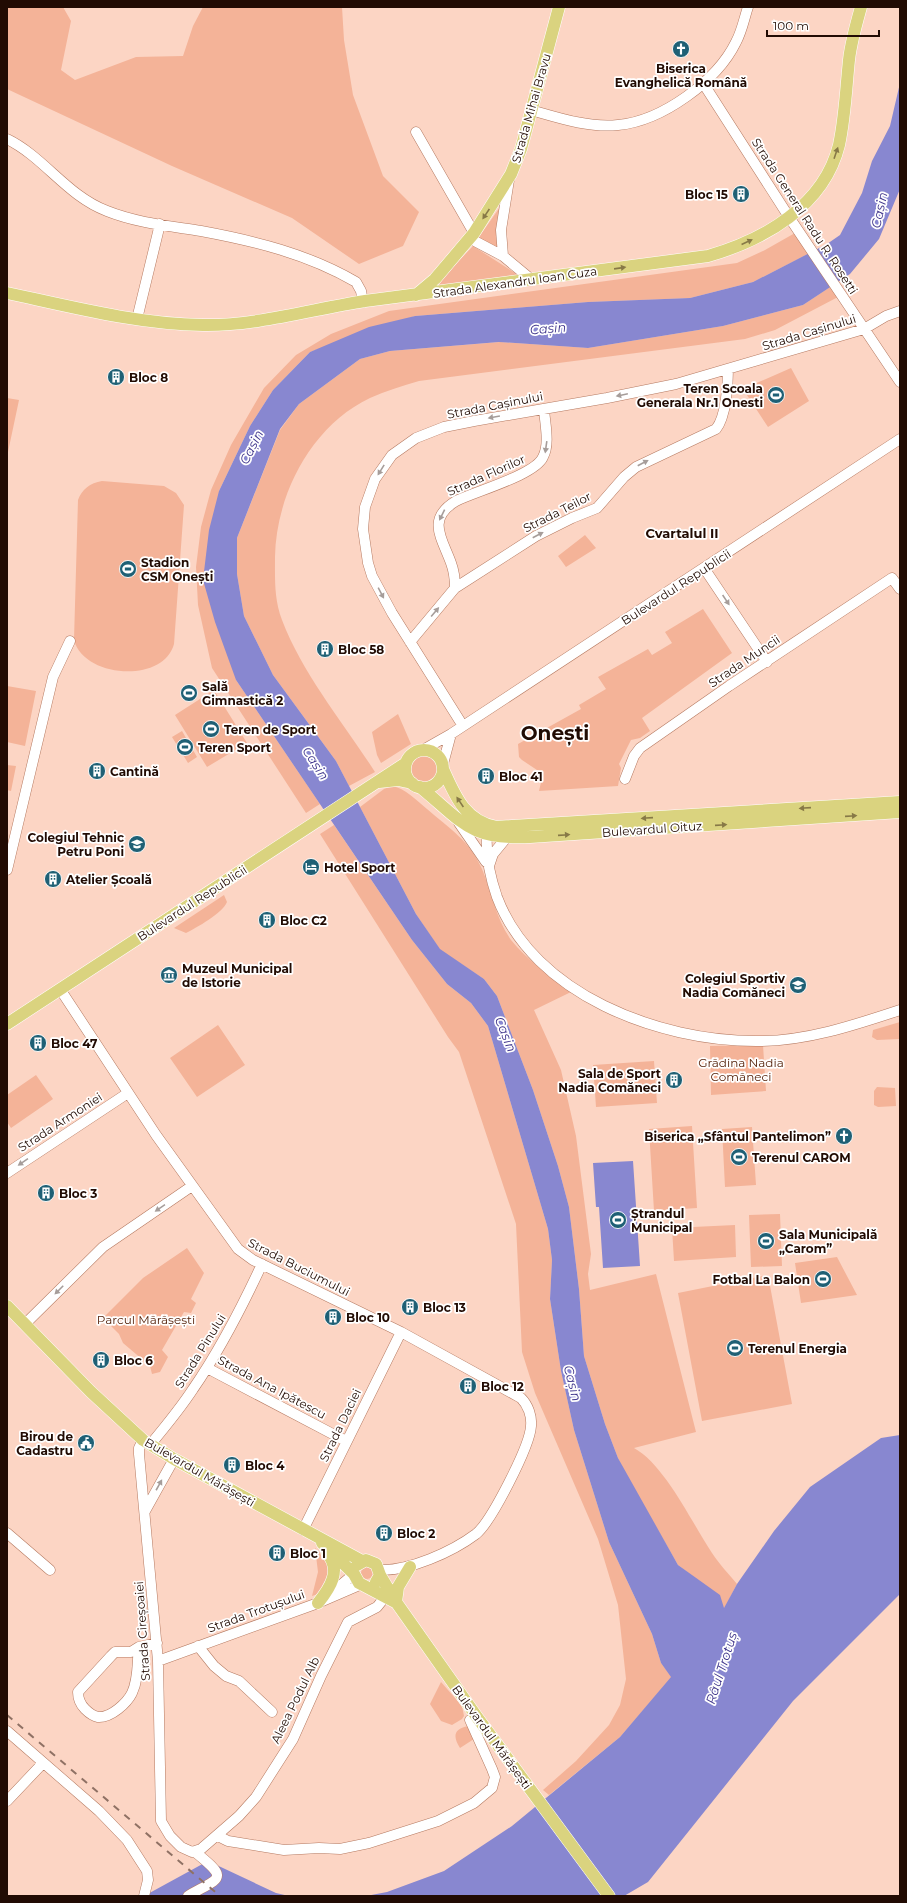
<svg xmlns="http://www.w3.org/2000/svg" width="907" height="1903" font-family="Montserrat,sans-serif">
  <style>
    .green { fill: #f4b398 }
    .water { fill: #8887d0 }
    .lines { fill: none; stroke-linecap: round; stroke-linejoin: round }
    .minor-casing { stroke: #b57960; stroke-width: 11 }
    .major-casing { stroke: #fff; stroke-width: 13 }
    .minor { stroke: #fff; stroke-width: 10 }
    .major { stroke: #dad37f; stroke-width: 12 }
    .rail { stroke: #8f7164; stroke-width: 2; stroke-dasharray: 7 7; stroke-linecap: butt }
    .oneway { fill: #877947 }
    .oneway2 { fill: #a69d9a }
    .labels { text-anchor: middle; dominant-baseline: central; stroke-width: 3.5; stroke-linejoin: round; paint-order: stroke }
    .poi-label { font-size: 12px; font-weight: bold; fill: #210b03; stroke: #fff; text-anchor: start }
    .street-label { font-size: 12px; fill: #210b03; stroke: #fff }
    .park-label { font-size: 12px; fill: #56230b; stroke: #fff }
    .water-label { font-size: 13px; font-style: italic; fill: #40368c; stroke: #fff }
    .neighbourhood-label { font-size: 13px; font-weight: bold; fill: #210b03; stroke: #fff }
    .town-label { font-size: 20px; font-weight: bold; fill: #210b03; stroke: #fff }
  </style>
  <rect width="100%" height="100%" fill="#fcd5c4"/>
  <!-- green -->
  <path class="green" d="M7,7H63L71,21L61,70L75,80L136,57L183,56L193,26L203,7H342L344,40L353,95L383,176L419,212L403,246L359,264L292,218L172,166L7,89Z
    M500,207L502,209L496,234L498,248L479,239V237Z
    M795,233L808,254L753,282L690,298L588,302L415,316L310,352L273,390L250,426L219,491L236,680L320,804L306,813L212,668L198,605L196,567L201,527L211,490L231,445L264,388L296,355L331,334L389,311L737,263L765,250Z
    M473,246L518,275L436,286L437,284Z
    M830,287L838,297L775,330L745,339L419,381C402,386 386,391 370,398C311,426 276,495 275,557C275,579 274,599 282,620C303,675 343,722 375,772L349,786L336,761L273,675L244,616L237,574V538L280,430L299,404L360,359L390,351L500,342L588,348L723,326L803,305Z
    M791,368L809,401L768,427L743,389Z
    M7,398L19,400L8,452H7Z
    M102,481L164,486L176,493L184,505L174,644C163,684 84,678 74,640L78,500C82,489 90,483 102,481Z
    M585,535L596,548L566,567L558,556Z
    M703,609L732,653L642,718L650,731L640,738L631,740L619,764L621,768L618,786L539,791L543,774L522,760L519,757L518,744L581,709L579,705L606,689L598,677L648,649L652,655L672,643L665,632Z
    M7,686L36,691L25,746L7,742Z
    M214,690L247,743L207,767L175,715Z
    M398,714L411,744L381,763L377,755L372,732Z
    M182,731L197,757L188,763L172,737Z
    M421,751H430L441,760V778L434,785L425,788C420,784 410,780 407,775C401,765 412,753 421,751Z
    M7,765L16,766L11,791L7,790Z
    M392,786C405,788 417,801 427,809C449,828 470,841 482,869C492,893 496,919 511,940C527,960 550,976 571,992L534,1010L561,1070L576,1136L591,1254L588,1274L590,1290L656,1274L696,1432L634,1448C665,1465 692,1523 712,1553C719,1564 729,1574 737,1584L724,1609L704,1585L678,1565L626,1475L618,1458L605,1424L584,1356L579,1289L569,1207L558,1166L533,1090L497,996L484,979L440,950L416,914L360,807L384,789Z
    M334,825L412,940L447,984L471,1003L488,1026L548,1229L552,1260L550,1299L561,1371L574,1430L609,1542L652,1634L661,1663L672,1677L620,1737L549,1795L543,1790L576,1761L609,1725L620,1705L626,1679L618,1605L598,1539L535,1393L522,1352L516,1224L459,1052L448,1037L320,834Z
    M224,895L227,902C223,913 196,928 186,933L174,928Z
    M900,1022V1039L877,1040L872,1037L873,1030Z
    M218,1025L245,1065L197,1097L170,1058Z
    M763,1045L766,1091L711,1095L710,1046Z
    M654,1061L657,1103L596,1107L593,1065Z
    M36,1075L53,1099L11,1128L7,1122V1095Z
    M877,1087L895,1088L896,1106L878,1107L874,1105V1091Z
    M692,1126L697,1208L654,1211L649,1129Z
    M752,1127L756,1185L725,1187L722,1129Z
    M780,1214L782,1266L751,1267L749,1215Z
    M735,1225L736,1257L674,1261L672,1228Z
    M187,1248L204,1273L191,1299L196,1303L191,1313L184,1312L162,1350L168,1357L160,1372L152,1374L150,1366L123,1343L119,1334L103,1318L143,1278Z
    M837,1257L857,1295L801,1303L795,1263Z
    M768,1275L792,1404L702,1421L678,1293Z
    M315,1548L326,1557L331,1573L318,1594L312,1596L318,1572Z
    M361 1573a6 6 0 1 1 12 0a6 6 0 1 1-12 0Z
    M441,1682L462,1706L464,1716L462,1719L452,1725L441,1721L430,1704Z
    M468,1726L474,1739L460,1748C453,1737 453,1729 468,1726Z"/>
  <!-- water -->
  <path class="water" d="M900,83V189L879,239L850,274L803,305L723,326L588,348L499,342L390,351L360,359L299,404L280,429L237,538V574L244,616L273,675L336,761L416,914L440,949L484,979L497,996L533,1090L558,1166L569,1207L579,1289L584,1356L605,1424L618,1458L678,1565L720,1595L724,1608L737,1584L774,1531L810,1487L881,1438L900,1435V1594L793,1701L648,1882L624,1896H366L387,1892L444,1871L512,1826L620,1737L671,1677L661,1663L652,1634L609,1542L574,1430L561,1371L550,1299L552,1260L548,1229L488,1026L471,1003L447,984L412,940L236,680L215,622L203,580L209,530L219,491L250,426L273,390L310,352L369,327L415,316L588,302L690,298L753,282L827,244L840,235L862,193L872,161L890,126Z
    M633,1161L640,1266L603,1268L599,1207H596L593,1163Z
    M208,1861L276,1893L289,1896H144Z"/>
  <g class="lines">
    <!-- minor casing -->
    <g class="minor-casing">
      <path id="minor" d="M703,83L789,217L900,382
        M531,110C559,118 589,128 618,125C662,121 717,81 736,42C742,31 744,19 748,7
        M416,132L474,233
        M7,139C44,157 67,196 107,211C137,223 170,226 201,231C255,241 308,254 356,282L361,291L363,302
        M509,180L501,230L503,256L532,280
        M469,238L503,256
        M137,319L160,224
        M704,568L767,662
        M455,588C455,579 454,571 451,563C442,538 426,519 456,501C476,491 535,475 543,457C550,444 545,424 544,409
        M410,642L455,588L536,536L572,518L597,508L624,477L636,467L716,429C726,417 728,385 728,369
        M463,726L392,613L372,576L368,563L363,529L365,507L375,479L392,455L416,438L444,427L474,421L607,398L676,384L864,329L886,316L900,311
        M421,751L451,734L900,439
        M443,764L451,734
        M625,779L634,756L640,748L729,686L892,578L900,589
        M459,823L486,862
        M488,826C484,851 489,874 497,897C534,995 659,1041 756,1041C804,1042 855,1025 900,1010
        M489,866L493,854L507,837
        M7,870L53,677L70,641
        M60,989L156,1135L238,1249L253,1260L401,1332L521,1398C528,1405 532,1416 531,1426C530,1446 491,1522 476,1534C452,1552 409,1571 380,1570
        M7,1173L128,1093
        M25,1324L103,1247L192,1186
        M207,1368L346,1441
        M143,1440L139,1448V1454L158,1661L161,1821L170,1836L181,1847L192,1852L201,1849L239,1816L256,1797L293,1739L321,1676L348,1622L377,1607L385,1597
        M150,1445C165,1427 180,1409 193,1389C220,1350 242,1307 262,1264
        M145,1511L174,1459
        M303,1530L401,1332
        M7,1533L50,1570
        M329,1595L354,1574
        M198,1646L214,1666L226,1676L239,1681L272,1712
        M139,1647C137,1662 139,1678 132,1693C127,1703 111,1718 98,1717C93,1716 88,1712 85,1709C80,1704 78,1699 78,1692L111,1656L115,1652H131L139,1647L157,1643
        M158,1661L318,1603L362,1584
        M7,1731L99,1811L127,1840L147,1871L148,1880L144,1896
        M7,1801L43,1763
        M218,1836L228,1841L284,1850L319,1848L340,1849L369,1843L438,1821L474,1803L492,1788L495,1777L492,1769L470,1720
        M188,1896C220,1877 230,1880 195,1852"/>
    </g>
    <!-- major casing -->
    <g class="major-casing">
      <path id="major" d="M7,293C72,307 137,324 203,325C257,326 313,309 365,301C479,286 594,271 708,256C764,240 824,206 839,145C845,117 846,89 849,60C851,42 856,25 861,7
        M416,295L435,279L474,233L511,174L521,149L559,7
        M405 769a19 19 0 1 1 38 0a19 19 0 1 1-38 0Z
        M443,769C455,796 465,821 496,827L900,802
        M379,782L398,780L412,783
        M420,787C463,822 469,840 530,837L900,812
        M7,1024L406,763
        M7,1306L91,1392L143,1440L174,1459L362,1561
        M322,1543L354,1574L359,1583L395,1602
        M357,1565L366,1560L376,1564L380,1575L376,1582
        M380,1575L396,1602L477,1717L609,1896
        M396,1602L398,1587L410,1567
        M318,1603C330,1588 342,1570 327,1553"/>
    </g>
    <!-- minor -->
    <use href="#minor" class="minor"/>
    <!-- major -->
    <use href="#major" class="major"/>
    <!-- rail -->
    <path class="rail" d="M7,1715L220,1896"/>
  </g>
  <!-- one-way arrows -->
  <defs><path id="oneway-solid" d="M-6-.8H1V-3.2L6.5 0L1 3.2V.8H-6Z"/></defs>
  <g class="oneway">
    <use href="#oneway-solid" transform="translate(836 153) rotate(-71)"/>
    <use href="#oneway-solid" transform="translate(486 214) rotate(124)"/>
    <use href="#oneway-solid" transform="translate(747 242) rotate(-25)"/>
    <use href="#oneway-solid" transform="translate(620 268) rotate(-8)"/>
    <use href="#oneway-solid" transform="translate(460 802) rotate(-124)"/>
    <use href="#oneway-solid" transform="translate(805 808) rotate(176)"/>
    <use href="#oneway-solid" transform="translate(851 816) rotate(-4)"/>
    <use href="#oneway-solid" transform="translate(647 818) rotate(176)"/>
    <use href="#oneway-solid" transform="translate(721 825) rotate(-4)"/>
    <use href="#oneway-solid" transform="translate(564 835) rotate(-4)"/>
  </g>
  <g class="oneway2">
    <use href="#oneway-solid" transform="translate(622 395) rotate(168)"/>
    <use href="#oneway-solid" transform="translate(494 417) rotate(170)"/>
    <use href="#oneway-solid" transform="translate(546 447) rotate(98)"/>
    <use href="#oneway-solid" transform="translate(643 463) rotate(-28)"/>
    <use href="#oneway-solid" transform="translate(381 470) rotate(122)"/>
    <use href="#oneway-solid" transform="translate(442 515) rotate(116)"/>
    <use href="#oneway-solid" transform="translate(538 535) rotate(-28)"/>
    <use href="#oneway-solid" transform="translate(381 593) rotate(62)"/>
    <use href="#oneway-solid" transform="translate(726 600) rotate(56)"/>
    <use href="#oneway-solid" transform="translate(435 612) rotate(-50)"/>
    <use href="#oneway-solid" transform="translate(23 1162) rotate(146)"/>
    <use href="#oneway-solid" transform="translate(160 1208) rotate(146)"/>
    <use href="#oneway-solid" transform="translate(59 1290) rotate(135)"/>
    <use href="#oneway-solid" transform="translate(159 1485) rotate(-61)"/>
  </g>
  <!-- icons -->
  <defs>
    <g id="church-disc" transform="scale(0.9)"><circle r="9.5" fill="#1f6075" stroke="#fff"/><path d="M-1.2-6h2.4v3.5h3.3v2.4h-3.3V6h-2.4V-.1h-3.3v-2.4h3.3Z" fill="#fff"/></g>
    <g id="building-disc" transform="scale(0.9)"><circle r="9.5" fill="#1f6075" stroke="#fff"/><path d="M-4-6H4V6H1V3H-1V6H-4ZM-2.5-4.3h1.7v1.8h-1.7ZM.8-4.3h1.7v1.8H.8ZM-2.5-1h1.7V.8h-1.7ZM.8-1h1.7V.8H.8Z" fill="#fff"/></g>
    <g id="stadium-disc" transform="scale(0.9)"><circle r="9.5" fill="#1f6075" stroke="#fff"/><path d="M0-5a6.5 5 0 1 0 0 10a6.5 5 0 1 0 0-10ZM-3.5-1.8h7v3.6h-7Z" fill="#fff"/></g>
    <g id="school-disc" transform="scale(0.9)"><circle r="9.5" fill="#1f6075" stroke="#fff"/><path d="M0-5L7-2L0 1L-7-2ZM-4 1L0 2.5L4 1V4Q0 6-4 4Z" fill="#fff"/></g>
    <g id="hotel-disc" transform="scale(0.9)"><circle r="9.5" fill="#1f6075" stroke="#fff"/><path d="M-6-4.5h1.5V1H6V5H4.5V3h-9V5H-6ZM-4 0a1.8 1.8 0 1 1 3.6 0ZM.5 0V-2.5h3Q6-2.5 6 0Z" fill="#fff"/></g>
    <g id="museum-disc" transform="scale(0.9)"><circle r="9.5" fill="#1f6075" stroke="#fff"/><path d="M0-6L6-3V-2H-6V-3ZM-5-1h2V3h-2ZM-1-1h2V3h-2ZM3-1h2V3H3ZM-6 4H6V6H-6Z" fill="#fff"/></g>
    <g id="civic-disc" transform="scale(0.9)"><circle r="9.5" fill="#1f6075" stroke="#fff"/><path d="M-.6-6.5H3V-4.5H.6V-3L4-1V1h2V6H-6V1h2V-1L-.6-3ZM-1.2 2.5V6h2.4V2.5Z" fill="#fff"/></g>
  </defs>
  <g fill-rule="evenodd">
    <use href="#church-disc" x="681" y="49"/>
    <use href="#building-disc" x="741" y="194"/>
    <use href="#building-disc" x="116" y="377"/>
    <use href="#stadium-disc" x="776" y="395"/>
    <use href="#stadium-disc" x="128" y="569"/>
    <use href="#building-disc" x="325" y="649"/>
    <use href="#stadium-disc" x="189" y="693"/>
    <use href="#stadium-disc" x="211" y="729"/>
    <use href="#stadium-disc" x="185" y="747"/>
    <use href="#building-disc" x="97" y="771"/>
    <use href="#building-disc" x="486" y="776"/>
    <use href="#school-disc" x="137" y="844"/>
    <use href="#hotel-disc" x="311" y="867"/>
    <use href="#building-disc" x="53" y="879"/>
    <use href="#building-disc" x="267" y="920"/>
    <use href="#museum-disc" x="169" y="975"/>
    <use href="#school-disc" x="798" y="985"/>
    <use href="#building-disc" x="38" y="1043"/>
    <use href="#building-disc" x="674" y="1080"/>
    <use href="#church-disc" x="844" y="1136"/>
    <use href="#stadium-disc" x="739" y="1157"/>
    <use href="#building-disc" x="46" y="1193"/>
    <use href="#stadium-disc" x="618" y="1220"/>
    <use href="#stadium-disc" x="766" y="1241"/>
    <use href="#stadium-disc" x="823" y="1279"/>
    <use href="#building-disc" x="410" y="1307"/>
    <use href="#building-disc" x="333" y="1317"/>
    <use href="#stadium-disc" x="735" y="1348"/>
    <use href="#building-disc" x="101" y="1360"/>
    <use href="#building-disc" x="468" y="1386"/>
    <use href="#civic-disc" x="86" y="1443"/>
    <use href="#building-disc" x="232" y="1465"/>
    <use href="#building-disc" x="384" y="1533"/>
    <use href="#building-disc" x="277" y="1553"/>
  </g>
  <g class="labels">
    <!-- poi labels -->
    <g class="poi-label">
      <text x="681" y="68" text-anchor="middle">Biserica<tspan x="681" dy="14">Evanghelică Română</tspan></text>
      <text x="728" y="194" text-anchor="end">Bloc 15</text>
      <text x="129" y="377">Bloc 8</text>
      <text x="763" y="388" text-anchor="end">Teren Scoala<tspan x="763" dy="14">Generala Nr.1 Onesti</tspan></text>
      <text x="141" y="562">Stadion<tspan x="141" dy="14">CSM Onești</tspan></text>
      <text x="338" y="649">Bloc 58</text>
      <text x="202" y="686">Sală<tspan x="202" dy="14">Gimnastică 2</tspan></text>
      <text x="224" y="729">Teren de Sport</text>
      <text x="198" y="747">Teren Sport</text>
      <text x="110" y="771">Cantină</text>
      <text x="499" y="776">Bloc 41</text>
      <text x="124" y="837" text-anchor="end">Colegiul Tehnic<tspan x="124" dy="14">Petru Poni</tspan></text>
      <text x="324" y="867">Hotel Sport</text>
      <text x="66" y="879">Atelier Școală</text>
      <text x="280" y="920">Bloc C2</text>
      <text x="182" y="968">Muzeul Municipal<tspan x="182" dy="14">de Istorie</tspan></text>
      <text x="785" y="978" text-anchor="end">Colegiul Sportiv<tspan x="785" dy="14">Nadia Comăneci</tspan></text>
      <text x="51" y="1043">Bloc 47</text>
      <text x="661" y="1073" text-anchor="end">Sala de Sport<tspan x="661" dy="14">Nadia Comăneci</tspan></text>
      <text x="831" y="1136" text-anchor="end">Biserica „Sfântul Pantelimon”</text>
      <text x="752" y="1157">Terenul CAROM</text>
      <text x="59" y="1193">Bloc 3</text>
      <text x="631" y="1213">Ștrandul<tspan x="631" dy="14">Municipal</tspan></text>
      <text x="779" y="1234">Sala Municipală<tspan x="779" dy="14">„Carom”</tspan></text>
      <text x="810" y="1279" text-anchor="end">Fotbal La Balon</text>
      <text x="423" y="1307">Bloc 13</text>
      <text x="346" y="1317">Bloc 10</text>
      <text x="748" y="1348">Terenul Energia</text>
      <text x="114" y="1360">Bloc 6</text>
      <text x="481" y="1386">Bloc 12</text>
      <text x="73" y="1436" text-anchor="end">Birou de<tspan x="73" dy="14">Cadastru</tspan></text>
      <text x="245" y="1465">Bloc 4</text>
      <text x="397" y="1533">Bloc 2</text>
      <text x="290" y="1553">Bloc 1</text>
    </g>
    <!-- street labels -->
    <g class="street-label">
      <text transform="translate(531 108) rotate(-74)">Strada Mihai Bravu</text>
      <text transform="translate(805 216) rotate(57)">Strada General Radu R. Rosetti</text>
      <text transform="translate(515 282) rotate(-8)">Strada Alexandru Ioan Cuza</text>
      <text transform="translate(809 332) rotate(-17)">Strada Cașinului</text>
      <text transform="translate(495 405) rotate(-11)">Strada Cașinului</text>
      <text transform="translate(486 475) rotate(-24)">Strada Florilor</text>
      <text transform="translate(557 512) rotate(-27)">Strada Teilor</text>
      <text transform="translate(676 587) rotate(-33)">Bulevardul Republicii</text>
      <text transform="translate(744 661) rotate(-34)">Strada Muncii</text>
      <text transform="translate(652 829) rotate(-4)">Bulevardul Oituz</text>
      <text transform="translate(192 903) rotate(-33)">Bulevardul Republicii</text>
      <text transform="translate(60 1122) rotate(-33)">Strada Armoniei</text>
      <text transform="translate(299 1267) rotate(27)">Strada Buciumului</text>
      <text transform="translate(200 1351) rotate(-58)">Strada Pinului</text>
      <text transform="translate(272 1387) rotate(28)">Strada Ana Ipătescu</text>
      <text transform="translate(340 1425) rotate(-64)">Strada Daciei</text>
      <text transform="translate(200 1472) rotate(30)">Bulevardul Mărășești</text>
      <text transform="translate(256 1611) rotate(-20)">Strada Trotușului</text>
      <text transform="translate(142 1631) rotate(-94)">Strada Cireșoaiei</text>
      <text transform="translate(295 1700) rotate(-64)">Aleea Podul Alb</text>
      <text transform="translate(492 1737) rotate(54)">Bulevardul Mărășești</text>
    </g>
    <!-- park labels -->
    <g class="park-label">
      <text x="741" y="1062">Grădina Nadia<tspan x="741" dy="14">Comăneci</tspan></text>
      <text x="146" y="1319">Parcul Mărășești</text>
    </g>
    <!-- water labels -->
    <g class="water-label">
      <text transform="translate(879 210) rotate(-78)">Cașin</text>
      <text transform="translate(548 328) rotate(-5)">Cașin</text>
      <text transform="translate(251 447) rotate(-63)">Cașin</text>
      <text transform="translate(316 763) rotate(57)">Cașin</text>
      <text transform="translate(506 1034) rotate(68)">Cașin</text>
      <text transform="translate(573 1383) rotate(75)">Cașin</text>
      <text transform="translate(721 1668) rotate(-72)">Râul Trotuș</text>
    </g>
    <!-- neighbourhood labels -->
    <g class="neighbourhood-label">
      <text x="682" y="533">Cvartalul II</text>
    </g>
    <!-- town labels -->
    <g class="town-label">
      <text x="555" y="733">Onești</text>
    </g>
  </g>
  <!-- border -->
  <rect width="907" height="1903" fill="none" stroke="#210b03" stroke-width="16"/>
  <!-- scale -->
  <path d="M767 30v6h112v-6" fill="none" stroke="#210b03" stroke-width="2"/>
  <text x="773" y="30" font-size="12" fill="#210b03" stroke="#ffffff" stroke-width="3" paint-order="stroke">100 m</text>
</svg>
